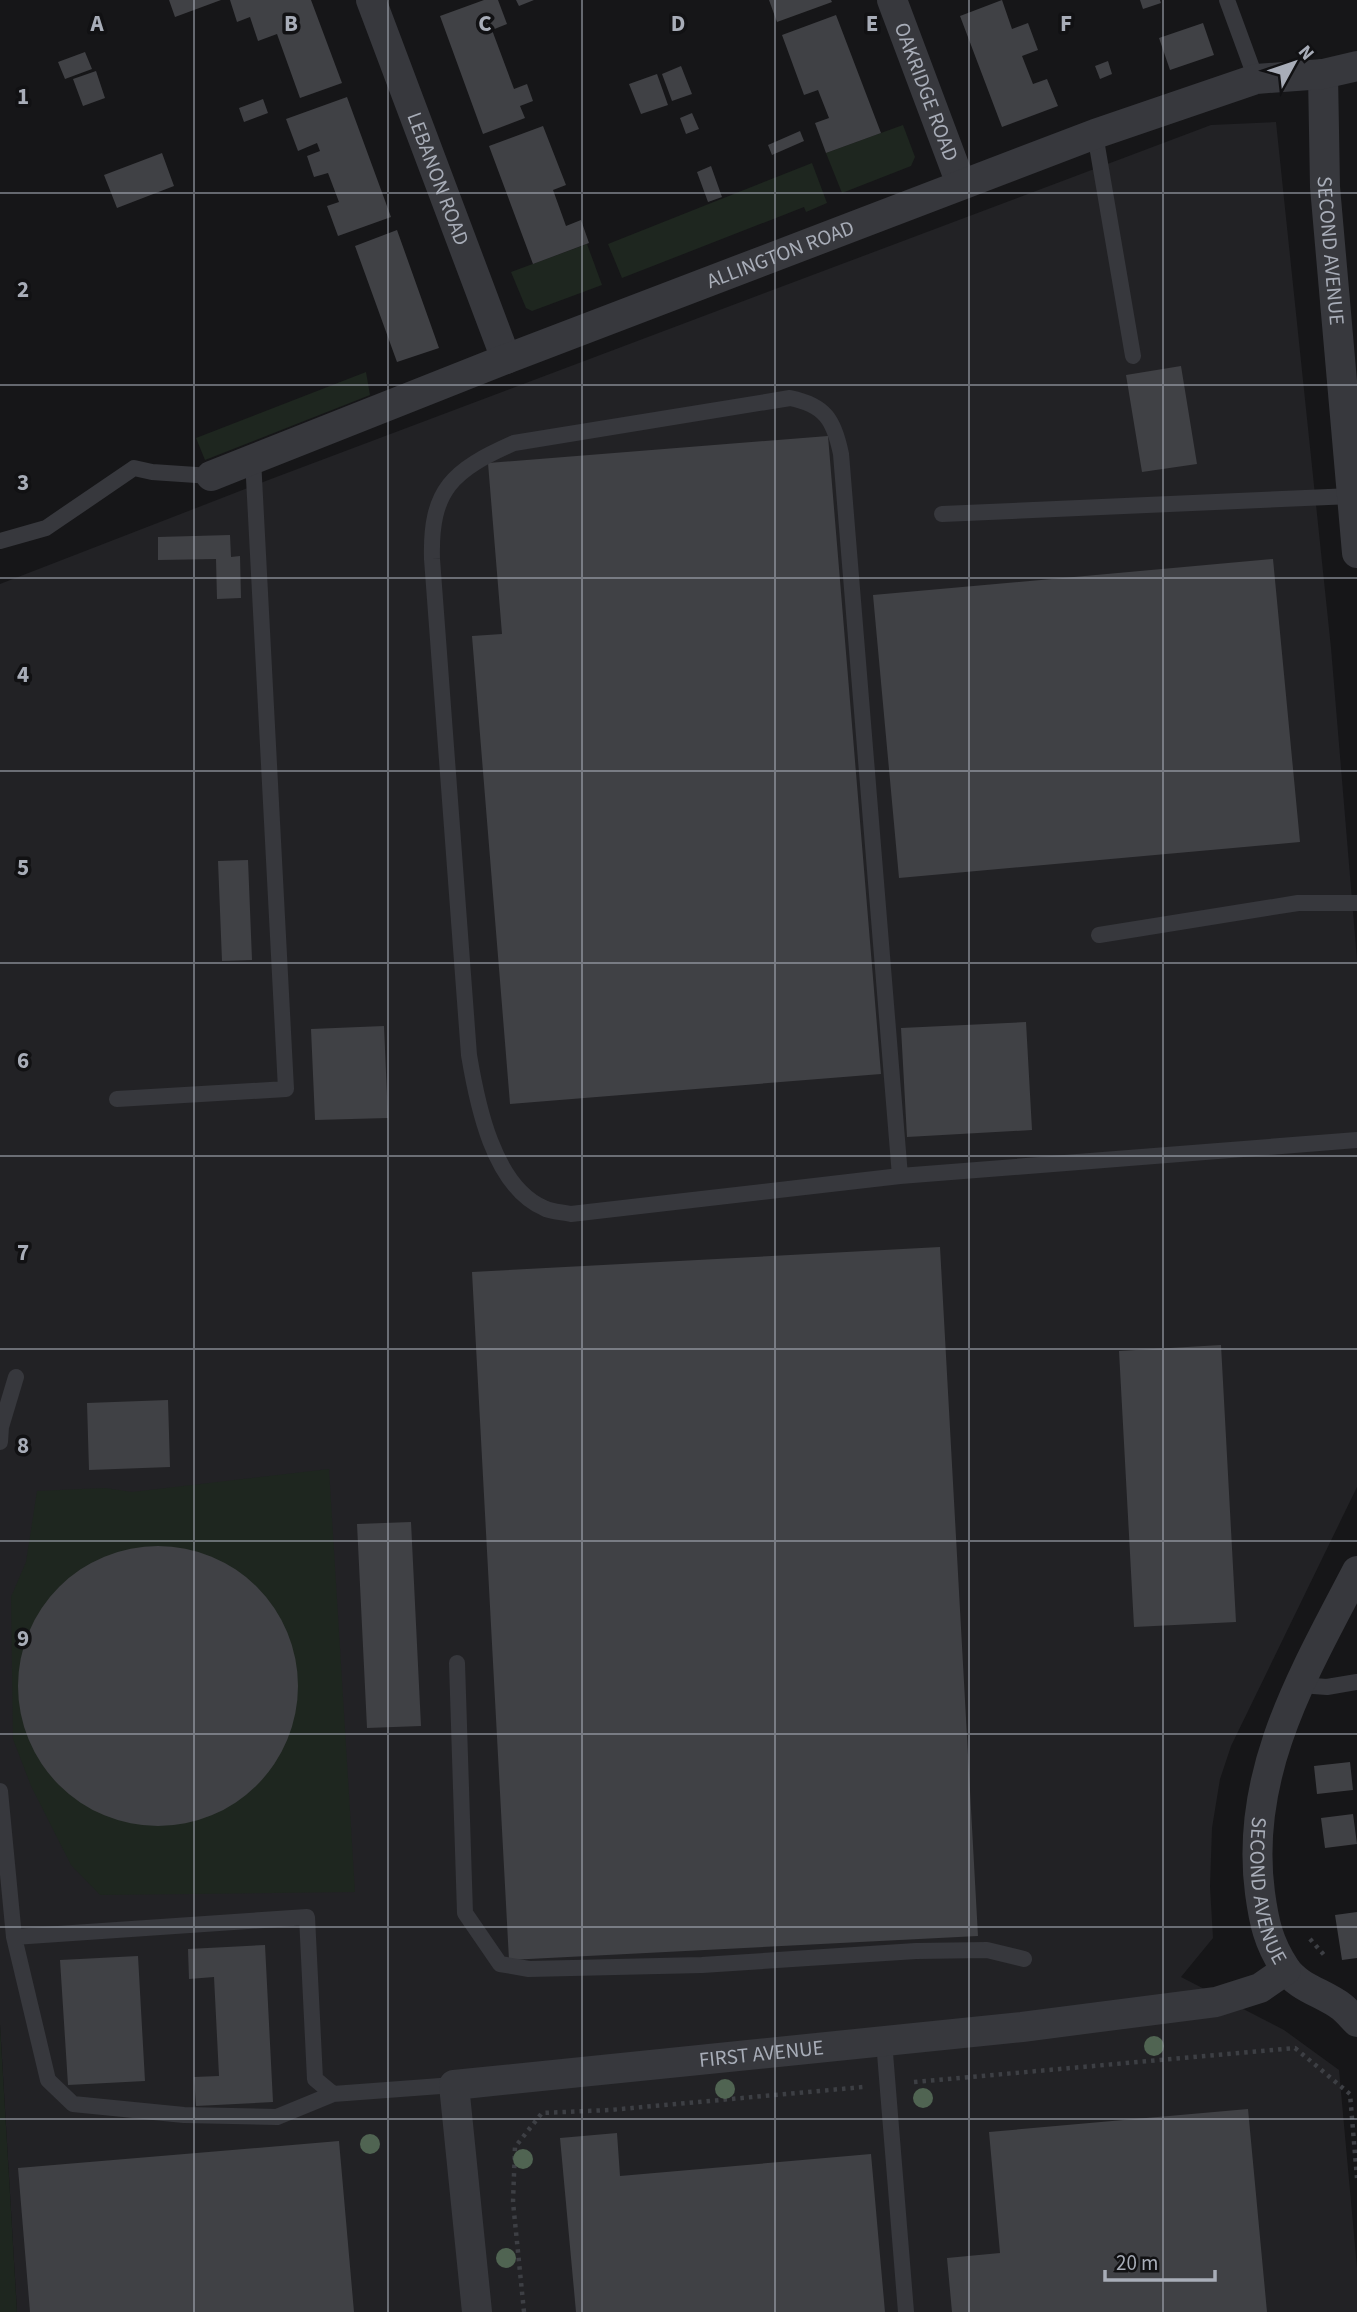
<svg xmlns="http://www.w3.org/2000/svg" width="1357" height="2312" font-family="'Source Sans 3',sans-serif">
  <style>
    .built { fill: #222225 }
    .green { fill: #1e261f }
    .building { fill: #404145 }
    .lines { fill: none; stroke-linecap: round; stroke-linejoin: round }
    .path { stroke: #3d3f44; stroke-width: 4.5; stroke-dasharray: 3.5 5; stroke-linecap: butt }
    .service { stroke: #37383d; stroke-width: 16 }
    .minor { stroke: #37383d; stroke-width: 30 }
    .tree { fill: #506452 }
    .grid { fill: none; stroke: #a8adb8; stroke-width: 2; stroke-opacity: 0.55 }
    .labels { text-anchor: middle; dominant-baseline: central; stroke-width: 7; stroke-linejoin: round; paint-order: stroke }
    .street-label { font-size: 21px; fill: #a8adb8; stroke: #111113 }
    .grid-label { font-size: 23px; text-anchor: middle; font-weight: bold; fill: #a8adb8; stroke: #111113; stroke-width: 7; stroke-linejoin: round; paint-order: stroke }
  </style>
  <rect width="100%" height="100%" fill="#161618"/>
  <!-- built -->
  <path class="built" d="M1276,122L1331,648L1357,960V1487L1231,1746L1220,1779L1212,1828L1210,1887L1213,1938L1181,1977L1284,2030L1339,2070L1357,2268V2312H17L0,2025V584L271,479L1211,125Z"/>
  <!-- green -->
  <path class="green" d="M903,125L915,157L911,166L842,193L826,153Z
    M812,163L827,203L806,212L804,207L622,278L608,244Z
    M587,244L602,285L532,311L526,308L511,272Z
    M366,372L370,395L205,460L196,438Z
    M329,1469L355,1892L100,1895L71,1865L31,1786L13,1739L11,1597L26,1562L37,1491L105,1488L132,1492Z
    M0,2025L17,2312H0Z"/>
  <!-- building -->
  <path class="building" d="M169,0H221L175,17Z
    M230,0H311L342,83L300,98L277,34L258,41L250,17L237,22Z
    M484,0H498L507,24L492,30L514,89L527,84L533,101L520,106L525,118L483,134L440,16Z
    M516,0H534L519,6Z
    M769,0H831L832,2L777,22Z
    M1002,0L1012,29L1028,23L1038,50L1022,56L1033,84L1047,79L1058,106L1002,127L960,16Z
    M1140,0H1160L1161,3L1143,9Z
    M836,15L881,133L826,153L815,123L829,118L818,90L804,95L782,35Z
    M1203,23L1214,55L1170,70L1159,38Z
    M85,52L92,69L65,79L58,62Z
    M1108,61L1112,74L1100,79L1095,66Z
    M681,66L692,94L672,101L662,74Z
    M96,71L105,98L83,106L73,79Z
    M657,74L668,105L641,114L629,84Z
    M347,97L391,217L338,236L327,206L339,202L328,173L314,177L307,156L320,151L317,143L298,151L286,119Z
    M263,99L268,113L244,122L239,108Z
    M692,113L699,129L686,134L680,118Z
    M543,126L566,185L553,190L566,226L581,220L589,243L533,264L489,146Z
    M800,131L804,141L772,155L768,145Z
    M162,153L174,186L117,208L104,175Z
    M711,166L722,197L708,202L697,172Z
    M397,230L439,348L397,362L355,246Z
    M1181,366L1197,464L1142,472L1126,375Z
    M828,436L881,1074L510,1104L472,636L502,634L488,463Z
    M230,535L231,557L240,556L241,598L217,599L216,559L158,560V537Z
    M1273,559L1300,842L899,878L873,595Z
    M248,860L252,960L222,961L218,861Z
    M1026,1022L1032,1130L907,1137L901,1028Z
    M384,1026L388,1118L315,1120L311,1029Z
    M940,1247L978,1936L509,1960L472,1272Z
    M1221,1345L1236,1622L1134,1627L1119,1351Z
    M168,1400L170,1467L89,1470L87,1403Z
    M411,1522L421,1726L367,1728L357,1524Z
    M18 1686a140 140 0 1 1 280 0a140 140 0 1 1-280 0Z
    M1350,1762L1353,1790L1317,1794L1314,1766Z
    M1353,1814L1357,1844L1325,1848L1321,1818Z
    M1357,1912V1958L1342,1960L1335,1915Z
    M265,1945L273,2102L196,2106L194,2077L219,2076L214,1977L189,1979L188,1949Z
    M138,1956L145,2081L68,2085L60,1960Z
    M1248,2109L1267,2312H952L947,2258L1000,2253L989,2132Z
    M617,2133L620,2176L871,2154L885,2312H576L560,2138Z
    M339,2141L354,2312H30L18,2168Z"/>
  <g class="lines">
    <!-- path -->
    <path class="path" d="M1310,1939L1325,1956
      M914,2082L1295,2048L1350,2094L1357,2178
      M524,2312L513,2202L515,2147L542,2113L610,2110L863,2087"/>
    <!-- service -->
    <path class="service" d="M1227,0L1256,79
      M1095,134L1133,356
      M942,514L1352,496
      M0,541L46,528L134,468L152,472L211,476
      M1099,935L1298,903H1357
      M117,1099L286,1089L253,459
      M900,1176L841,454C834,420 825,405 790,398L514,443C453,470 430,489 432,559L469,1055C477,1103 493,1186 544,1208C551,1212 562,1212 571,1214L900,1176L1357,1140
      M0,1442L1,1427L16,1377
      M457,1663L465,1913L500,1964L529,1969L702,1965L916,1951L987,1950L1024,1959
      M1300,1685L1327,1687L1357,1682
      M0,1791L14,1937L307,1917L315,2079L333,2094L454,2085
      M14,1937L48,2080L73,2104L184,2115L277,2117L333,2094
      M884,2041L906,2312"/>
    <!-- minor -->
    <g class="minor">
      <path id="s1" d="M371,0L506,359"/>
      <path id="s2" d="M892,0L961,184"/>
      <path id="s3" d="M1323,74L1325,187L1357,553"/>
      <path id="s4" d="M211,476L506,359L1095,134L1256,79L1323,74L1357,66"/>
      <path id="s5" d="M1357,1571C1304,1673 1244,1773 1260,1893C1264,1922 1268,1942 1285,1968C1298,1988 1324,1993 1342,2007C1347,2011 1352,2017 1357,2022"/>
      <path id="s6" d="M477,2312L454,2085L1022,2027L1216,2002L1260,1988L1286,1970"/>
    </g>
  </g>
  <!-- trees -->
  <g class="tree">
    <circle cx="1154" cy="2046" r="10"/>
    <circle cx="725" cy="2089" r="10"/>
    <circle cx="923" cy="2098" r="10"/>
    <circle cx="370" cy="2144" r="10"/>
    <circle cx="523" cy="2159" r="10"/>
    <circle cx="506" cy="2258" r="10"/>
  </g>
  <!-- grid -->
  <path class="grid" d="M194,0V2312M388,0V2312M582,0V2312M775,0V2312M969,0V2312M1163,0V2312M0,193H1357M0,385H1357M0,578H1357M0,771H1357M0,963H1357M0,1156H1357M0,1349H1357M0,1541H1357M0,1734H1357M0,1927H1357M0,2119H1357"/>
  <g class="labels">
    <!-- street labels -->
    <g class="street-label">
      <text stroke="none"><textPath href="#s2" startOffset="98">OAKRIDGE ROAD</textPath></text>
      <text stroke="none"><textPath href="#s1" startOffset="191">LEBANON ROAD</textPath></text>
      <text stroke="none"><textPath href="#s3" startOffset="177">SECOND AVENUE</textPath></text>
      <text stroke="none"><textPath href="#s4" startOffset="611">ALLINGTON ROAD</textPath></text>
      <text stroke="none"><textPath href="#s5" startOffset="341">SECOND AVENUE</textPath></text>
      <text stroke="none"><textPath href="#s6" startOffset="537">FIRST AVENUE</textPath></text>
    </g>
  </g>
  <g class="grid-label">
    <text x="97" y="31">A</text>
    <text x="291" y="31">B</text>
    <text x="485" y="31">C</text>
    <text x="678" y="31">D</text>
    <text x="872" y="31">E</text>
    <text x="1066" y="31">F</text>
    <text x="23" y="104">1</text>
    <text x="23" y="297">2</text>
    <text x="23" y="490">3</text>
    <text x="23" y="682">4</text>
    <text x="23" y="875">5</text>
    <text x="23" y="1068">6</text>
    <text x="23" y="1260">7</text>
    <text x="23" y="1453">8</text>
    <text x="23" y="1646">9</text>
  </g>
  <!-- north arrow -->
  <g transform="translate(1294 63) rotate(50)" stroke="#111113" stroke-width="5" paint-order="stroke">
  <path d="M0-5L12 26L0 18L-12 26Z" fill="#a8adb8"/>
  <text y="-10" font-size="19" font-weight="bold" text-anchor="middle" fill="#a8adb8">N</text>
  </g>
  <!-- scale -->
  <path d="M1105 2270v10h110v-10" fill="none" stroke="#a8adb8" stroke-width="3.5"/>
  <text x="1116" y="2270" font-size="21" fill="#a8adb8" stroke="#111113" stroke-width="5" paint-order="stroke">20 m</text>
</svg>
